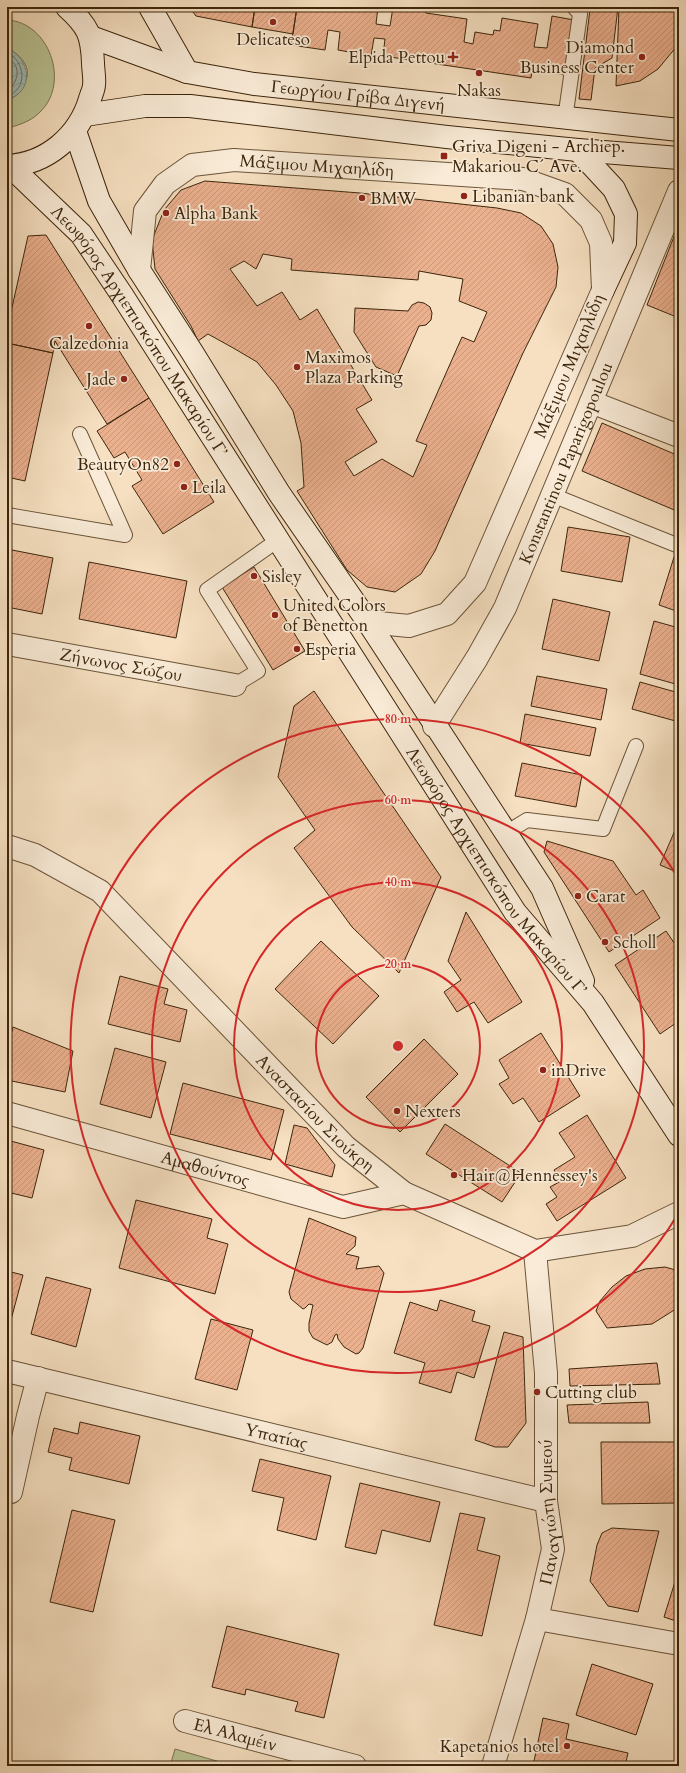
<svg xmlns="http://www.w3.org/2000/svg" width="686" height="1773" font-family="Cardo,serif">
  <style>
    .grass { fill: #bac394; stroke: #7c7450 }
    .water { fill: url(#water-waves); stroke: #778074 }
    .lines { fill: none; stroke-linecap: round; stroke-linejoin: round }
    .shore { stroke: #6e7162; stroke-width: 1 }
    .building { fill: url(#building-hatch); stroke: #3d260c; fill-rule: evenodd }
    .service-casing { stroke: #6b5439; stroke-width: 16 }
    .minor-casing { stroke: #6b5439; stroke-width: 24 }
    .secondary-casing { stroke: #3d260c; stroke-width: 24 }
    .service { stroke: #f9ebd7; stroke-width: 14 }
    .minor { stroke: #f9ebd7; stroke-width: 22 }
    .secondary { stroke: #f9ebd7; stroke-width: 22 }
    .ring { fill: none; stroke: #d62828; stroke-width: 2 }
    .poi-dot { fill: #8f2418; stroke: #f9ebd7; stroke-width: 1.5 }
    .labels { text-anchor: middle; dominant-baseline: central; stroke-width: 3.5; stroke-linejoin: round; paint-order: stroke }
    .poi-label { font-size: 17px; fill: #3d260c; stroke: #f9ebd7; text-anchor: start }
    .street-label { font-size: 17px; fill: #3d260c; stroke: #f9ebd7 }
    .centre { fill: #d62828; stroke: #f9ebd7; stroke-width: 2 }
    .ring-label { font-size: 12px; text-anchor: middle; font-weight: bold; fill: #d62828; stroke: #f9ebd7; stroke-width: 3.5; stroke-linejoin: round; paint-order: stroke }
  </style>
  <defs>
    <pattern id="water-waves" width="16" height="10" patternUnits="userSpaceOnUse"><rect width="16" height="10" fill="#9ebcb9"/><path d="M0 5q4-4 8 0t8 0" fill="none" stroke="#89a19e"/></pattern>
    <pattern id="building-hatch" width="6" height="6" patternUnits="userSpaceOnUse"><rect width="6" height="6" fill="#ebb08e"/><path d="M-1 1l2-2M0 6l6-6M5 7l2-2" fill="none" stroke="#ca9779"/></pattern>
  </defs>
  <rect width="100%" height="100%" fill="#f6e0c1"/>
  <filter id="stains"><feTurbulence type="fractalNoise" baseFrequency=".005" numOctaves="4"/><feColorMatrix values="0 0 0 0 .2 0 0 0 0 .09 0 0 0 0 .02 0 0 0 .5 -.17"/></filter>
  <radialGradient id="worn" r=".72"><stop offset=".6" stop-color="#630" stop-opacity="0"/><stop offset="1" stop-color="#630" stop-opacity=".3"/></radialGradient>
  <!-- grass -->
  <path class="grass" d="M7,20C49,22 70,82 41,111C32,121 21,124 9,128H7V100C13,98 15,95 18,90C21,87 24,83 26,80C32,66 18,53 7,48Z
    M175,1749L234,1766H170Z"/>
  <!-- water -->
  <path class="water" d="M7,48C31,59 35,91 7,100Z"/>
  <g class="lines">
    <!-- shore -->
    <path class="shore" d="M7,52C25,61 29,89 7,96
      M7,58C22,64 19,83 7,91"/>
  </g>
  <!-- building -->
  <path class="building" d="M189,7H255L252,27L196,16Z
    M255,7H297L293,34L252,27Z
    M297,7H378L376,24L390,26L393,7H426V13L467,19L464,42L473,44L475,32L493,35L494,30L500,31L502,18L538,24L534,47L547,48L552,16L574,20L566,75L532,71L531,78L383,56L385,39L374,38L371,56L338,50L340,32L328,30L325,50L291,45Z
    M609,7H618L612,58L595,68L591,100L579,99L590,9Z
    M619,7H679V39L677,46L658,69L640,81L616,86Z
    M205,181L360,193L497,208L521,213L541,226L553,244L558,267L556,287L523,353L435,551L421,574L395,592L367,587L347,570L297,491L304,487L301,443L293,411L276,385L257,362L235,349L208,334L198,341L191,326L155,269L152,240L164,210L181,190ZM263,254L292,259L291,270L418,280L419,271L463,279L459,301L487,312L474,342L462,337L416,441L427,445L413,477L382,459L354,476L345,462L377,442L356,409L372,400L317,309L300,320L282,292L257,306L230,269L244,261L256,269Z
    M679,224V318L647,305Z
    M46,235L149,398L107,424L55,341L53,353L7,343V330L28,236Z
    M418,302L424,303L430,307L432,313L431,320L426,325L419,326L397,376L376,367L354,332L355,308L408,311L412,305Z
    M7,343L53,353L25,481L7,477Z
    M149,398L214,502L163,534L132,486L142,480L125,452L114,458L97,431Z
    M602,423L679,456V512L582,471Z
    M568,527L630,537L622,582L561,571Z
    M7,549L53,558L42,614L7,607Z
    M674,557L679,559V612L659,605Z
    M89,562L187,581L176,638L79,619Z
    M254,567L305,651L273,670L222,587Z
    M553,599L610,612L599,661L542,649Z
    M654,621L679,628V685L640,674Z
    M537,676L607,689L601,720L531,706Z
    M640,682L679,693V722L632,709Z
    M314,691L441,877L399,973L352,927L294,848L315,830L278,777L294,706Z
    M525,714L596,728L590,756L520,743Z
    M522,763L582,775L576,807L515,796Z
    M679,821V873L660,865Z
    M547,841L613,861L636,895L643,890L660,918L609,952L544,852Z
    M466,912L522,1002L488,1023L474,1002L457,1012L444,992L461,980L448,961Z
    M666,931L679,950V1021L660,1034L615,965Z
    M321,941L379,996L333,1044L275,989Z
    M120,976L168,989L164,1004L187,1010L180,1042L108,1024Z
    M13,1027L73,1051L65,1092L7,1080V1048Z
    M541,1033L580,1096L539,1122L523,1098L513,1104L499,1084L509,1078L499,1060Z
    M424,1039L458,1074L400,1132L366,1097Z
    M115,1048L166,1062L151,1118L100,1104Z
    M183,1083L284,1110L271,1160L170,1134Z
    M587,1115L626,1178L557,1221L546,1204L557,1197L550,1187L561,1181L554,1170L575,1157L559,1133Z
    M445,1124L521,1173L502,1202L426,1154Z
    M294,1125L307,1128L335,1165L332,1177L285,1164Z
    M7,1140L44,1150L32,1198L7,1192Z
    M136,1200L212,1219L207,1238L228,1244L215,1294L119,1268Z
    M309,1218L356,1237L355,1246L346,1254L359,1257L356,1269L379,1266L384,1273L363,1348L359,1353L356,1354L344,1347L338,1339L337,1334L335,1335L332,1342L327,1345L313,1338L309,1331V1323L313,1305L309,1304L305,1308L303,1309L291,1299L289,1292Z
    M665,1267L679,1271V1307L652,1324L607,1328L596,1311L600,1301L612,1287L626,1276L645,1269Z
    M7,1271L23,1275L8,1331L7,1330Z
    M46,1277L91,1289L76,1347L31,1334Z
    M440,1300L475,1311L472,1321L490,1326L474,1378L457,1372L451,1393L419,1383L425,1363L394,1353L410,1302L437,1311Z
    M211,1319L253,1330L237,1390L195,1379Z
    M504,1332L523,1337L526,1423L508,1447H495L475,1440Z
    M657,1363L660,1384L570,1386L569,1369Z
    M648,1402L650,1423H569L567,1405Z
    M80,1422L140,1436L129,1484L69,1470L72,1458L48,1452L54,1428L78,1434Z
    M601,1442H679V1503L602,1504Z
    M260,1459L331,1476L316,1540L277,1530L284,1498L252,1491Z
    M360,1483L440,1502L430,1542L382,1530L376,1554L345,1547Z
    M72,1510L115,1520L93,1612L50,1602Z
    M460,1513L485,1518L477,1550L500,1556L482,1636L434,1625Z
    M612,1528L659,1531L638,1612L608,1606L590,1581L597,1545L602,1533Z
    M679,1569V1622L664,1617Z
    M227,1626L339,1654L324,1718L295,1711L298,1702L246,1689L245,1695L212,1687Z
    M592,1664L653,1684L636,1735L576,1715Z
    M543,1718L569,1724L566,1739L628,1753L625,1766H533Z"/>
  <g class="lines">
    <!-- service casing -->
    <g class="service-casing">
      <path id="service" d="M565,119L580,14L574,7
        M80,434L125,535
        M552,495L679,546
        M7,515L125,535
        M235,685L258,671L207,590L278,540
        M506,833L527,820L603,829L636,746"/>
    </g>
    <!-- minor casing -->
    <g class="minor-casing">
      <g id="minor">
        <path id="s1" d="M139,270L145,211L165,184L192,165L234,160L523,179L565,194L591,220L601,243L603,290L475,583L447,614L409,626L368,622"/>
        <path d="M591,402L679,436"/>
        <path id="s2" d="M7,644L235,685"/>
        <path id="s3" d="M434,726L477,658L505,608L679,191"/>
        <path id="s4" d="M7,846L35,855L100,891L346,1147L404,1193L535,1251L632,1236L679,1213"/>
        <path id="s5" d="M7,1113L343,1207L404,1193"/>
        <path id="s6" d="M7,1371L546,1501"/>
        <path d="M11,1492L28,1416L38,1378"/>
        <path d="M537,1619L679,1644"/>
        <path id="s7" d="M185,1721L355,1766"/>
        <path id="s8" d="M493,1766L537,1619L553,1549L546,1501V1373L535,1251"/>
      </g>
    </g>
    <!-- secondary casing -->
    <g class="secondary-casing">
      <g id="secondary">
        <path d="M150,7L187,72"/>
        <path id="s9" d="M91,37L187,72L254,84L679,130"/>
        <path d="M85,115L145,106H190L447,137L578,150L679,158"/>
        <path d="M75,131L99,201L139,270L192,352L279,493L368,622L542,888L583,981"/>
        <path d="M578,150L614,189L626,214L625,243L603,290"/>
        <path d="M7,166C47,164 79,136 90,99C91,95 94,89 94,85C95,78 93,70 93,63C92,35 88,26 67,7"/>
        <path id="s10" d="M10,166L81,234L122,295L515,912L593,1003L679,1135"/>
      </g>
    </g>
    <!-- service -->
    <use href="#service" class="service"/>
    <!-- minor -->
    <use href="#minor" class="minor"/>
    <!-- secondary -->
    <use href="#secondary" class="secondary"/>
  </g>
  <!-- distance rings -->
  <g class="ring">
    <circle cx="398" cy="1046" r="82"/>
    <circle cx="398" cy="1046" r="164"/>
    <circle cx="398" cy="1046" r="246"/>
    <path d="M678 1214A327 327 0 1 1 678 878"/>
  </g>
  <!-- markers -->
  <g class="poi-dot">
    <circle cx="273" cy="22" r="4"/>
    <path d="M451 51h4v4h4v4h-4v4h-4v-4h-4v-4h4z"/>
    <circle cx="642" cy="57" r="4"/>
    <circle cx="479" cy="73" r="4"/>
    <rect x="440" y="152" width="8" height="8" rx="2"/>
    <circle cx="464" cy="196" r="4"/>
    <circle cx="362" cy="198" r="4"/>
    <circle cx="166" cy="213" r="4"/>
    <circle cx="89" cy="326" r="4"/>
    <circle cx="297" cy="367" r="4"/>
    <circle cx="124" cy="379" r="4"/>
    <circle cx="177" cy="464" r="4"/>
    <circle cx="184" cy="487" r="4"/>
    <circle cx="254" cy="576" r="4"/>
    <circle cx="275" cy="615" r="4"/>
    <circle cx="297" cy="649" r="4"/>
    <circle cx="578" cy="896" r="4"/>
    <circle cx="605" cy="942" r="4"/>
    <circle cx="543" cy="1070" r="4"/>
    <circle cx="397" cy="1111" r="4"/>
    <circle cx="454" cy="1175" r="4"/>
    <circle cx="537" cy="1392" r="4"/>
    <circle cx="567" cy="1746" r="4"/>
  </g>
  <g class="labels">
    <!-- poi labels -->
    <g class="poi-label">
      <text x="273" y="39" text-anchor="middle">Delicateso</text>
      <text x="634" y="47" text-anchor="end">Diamond<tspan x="634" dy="20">Business Center</tspan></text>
      <text x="445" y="57" text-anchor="end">Elpida Pettou</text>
      <text x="479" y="90" text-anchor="middle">Nakas</text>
      <text x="452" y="146">Griva Digeni - Archiep.<tspan x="452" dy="20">Makariou C´ Ave.</tspan></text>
      <text x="472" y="196">Libanian bank</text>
      <text x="370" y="198">BMW</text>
      <text x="174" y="213">Alpha Bank</text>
      <text x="89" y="343" text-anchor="middle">Calzedonia</text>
      <text x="305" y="357">Maximos<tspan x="305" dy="20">Plaza Parking</tspan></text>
      <text x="116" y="379" text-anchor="end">Jade</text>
      <text x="169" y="464" text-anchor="end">BeautyOn82</text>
      <text x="192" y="487">Leila</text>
      <text x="262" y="576">Sisley</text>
      <text x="283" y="605">United Colors<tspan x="283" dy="20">of Benetton</tspan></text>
      <text x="305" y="649">Esperia</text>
      <text x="586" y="896">Carat</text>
      <text x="613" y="942">Scholl</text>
      <text x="551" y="1070">inDrive</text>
      <text x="405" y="1111">Nexters</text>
      <text x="462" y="1175">Hair@Hennessey's</text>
      <text x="545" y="1392">Cutting club</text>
      <text x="559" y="1746" text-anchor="end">Kapetanios hotel</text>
    </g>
    <!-- street labels -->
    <g class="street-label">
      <text stroke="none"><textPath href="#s9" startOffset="275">Γεωργίου Γρίβα Διγενή</textPath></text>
      <text stroke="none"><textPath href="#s1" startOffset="251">Μάξιμου Μιχαηλίδη</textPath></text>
      <text stroke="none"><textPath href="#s10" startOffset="211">Λεωφόρος Αρχιεπισκόπου Μακαρίου Γ’</textPath></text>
      <text transform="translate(569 366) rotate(-67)">Μάξιμου Μιχαηλίδη</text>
      <text stroke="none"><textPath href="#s3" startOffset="295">Konstantinou Paparigopoulou</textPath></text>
      <text stroke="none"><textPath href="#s2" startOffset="116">Ζήνωνος Σώζου</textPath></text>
      <text stroke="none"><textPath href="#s10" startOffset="859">Λεωφόρος Αρχιεπισκόπου Μακαρίου Γ’</textPath></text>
      <text stroke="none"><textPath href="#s4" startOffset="413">Αναστασίου Σιούκρη</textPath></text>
      <text stroke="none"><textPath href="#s5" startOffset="206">Αμαθούντος</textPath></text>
      <text stroke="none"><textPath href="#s6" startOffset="277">Υπατίας</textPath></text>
      <text stroke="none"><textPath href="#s8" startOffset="262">Παναγιώτη Συμεού</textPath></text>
      <text stroke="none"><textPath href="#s7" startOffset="52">Ελ Αλαμέιν</textPath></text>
    </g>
  </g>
  <circle cx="398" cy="1046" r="6" class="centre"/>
  <g class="ring-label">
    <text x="398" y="723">80 m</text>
    <text x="398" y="804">60 m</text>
    <text x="398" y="886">40 m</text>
    <text x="398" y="968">20 m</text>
  </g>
  <!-- margin -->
  <rect width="686" height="1773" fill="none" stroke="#f6e0c1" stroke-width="24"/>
  <rect x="8" y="8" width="670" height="1757" fill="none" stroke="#3d260c" stroke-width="2"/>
  <rect x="12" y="12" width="662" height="1749" fill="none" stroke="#3d260c"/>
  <rect width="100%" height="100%" filter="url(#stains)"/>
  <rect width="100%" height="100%" fill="url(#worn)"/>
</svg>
